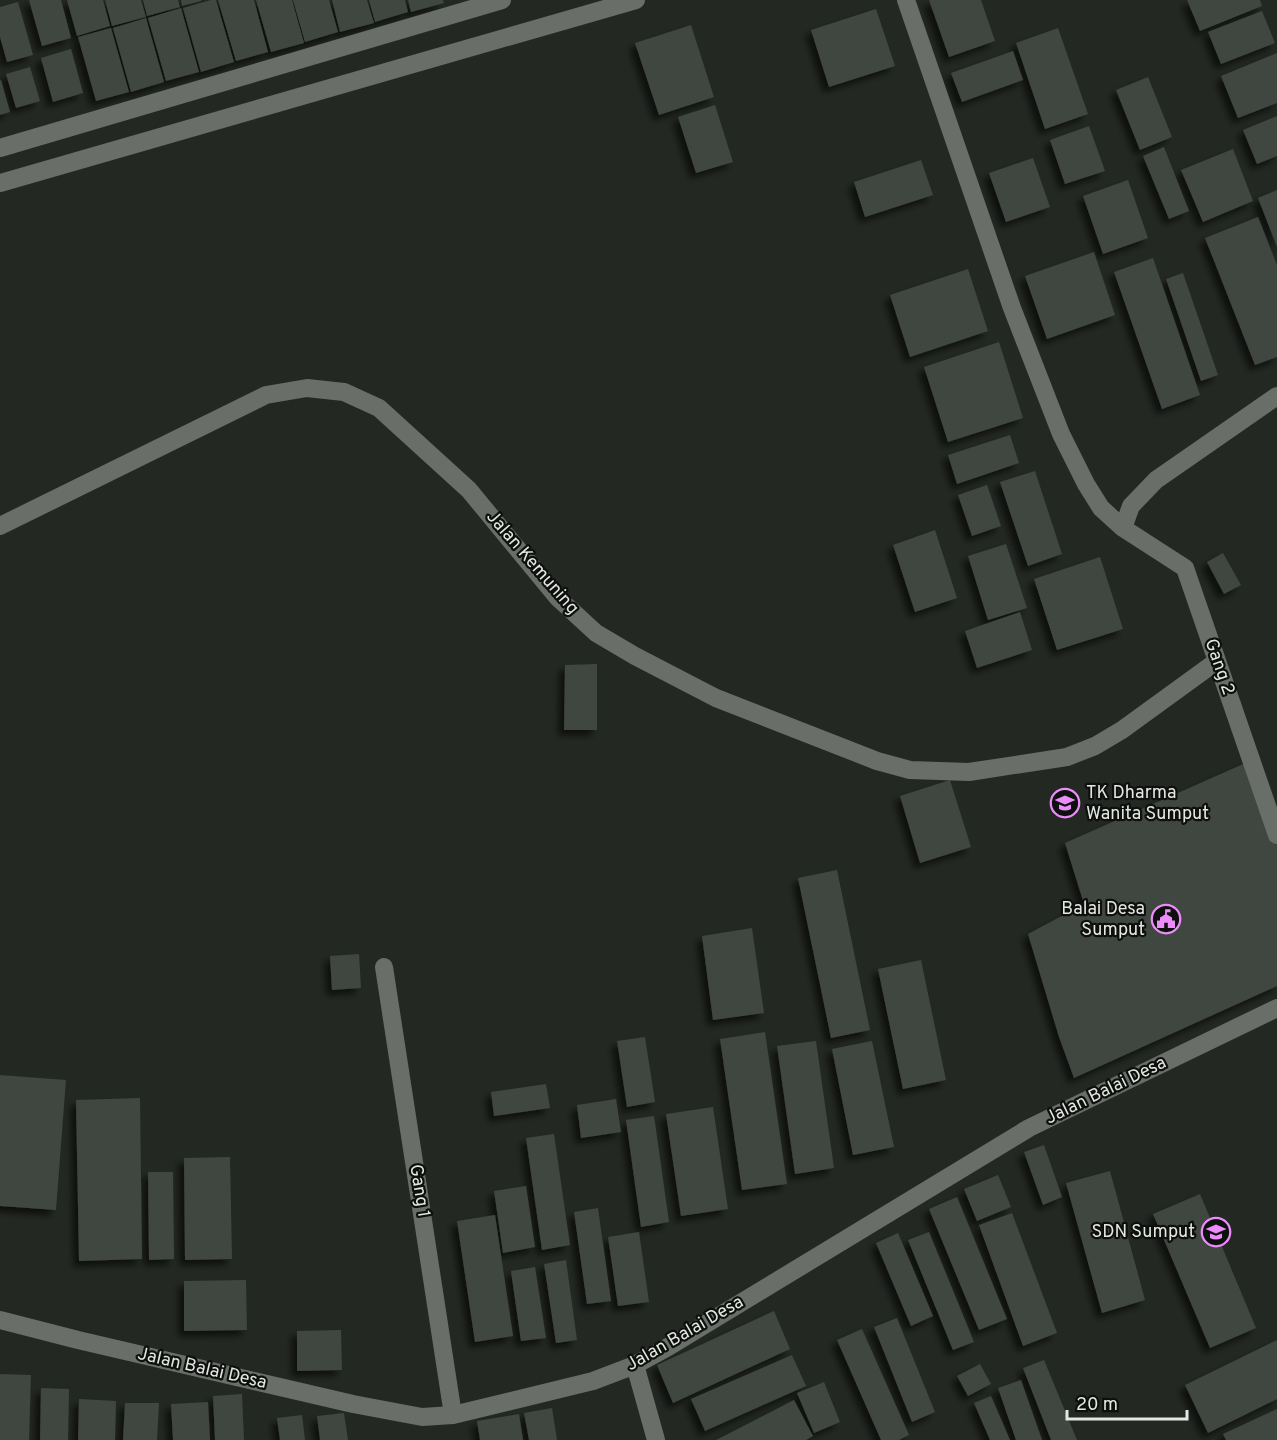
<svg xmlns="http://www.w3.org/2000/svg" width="1277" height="1440" font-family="Overpass,sans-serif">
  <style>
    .building { fill: #404640; filter: url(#shadow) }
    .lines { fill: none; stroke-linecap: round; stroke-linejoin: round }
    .street { stroke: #696f68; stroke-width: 18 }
    .labels { text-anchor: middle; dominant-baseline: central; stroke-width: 4.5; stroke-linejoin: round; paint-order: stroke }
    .street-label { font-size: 18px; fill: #e4e7e3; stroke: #0e100e }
    .poi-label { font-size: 18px; fill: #e4e7e3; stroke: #0e100e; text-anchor: end }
  </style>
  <defs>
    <filter id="shadow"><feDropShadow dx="-5.5" dy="5.5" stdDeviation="3" flood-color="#0009"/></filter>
  </defs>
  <rect width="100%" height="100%" fill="#232823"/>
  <!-- building -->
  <path class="building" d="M29,0H61L71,38L42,46Z
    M67,0H103L110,26L77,36Z
    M105,0H141L146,17L112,26Z
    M143,0H178L180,7L147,16Z
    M181,0H201V1L182,6Z
    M211,0H216L234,62L201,72L183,8Z
    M218,0H254L268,52L236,61Z
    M256,0H292L304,43L271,52Z
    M293,0H329L338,32L305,42Z
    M332,0H367L374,23L340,32Z
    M369,0H405L408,12L375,22Z
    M408,0H443L444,3L411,12Z
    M929,0H981L995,41L949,57Z
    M1187,0H1260L1262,6L1200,31Z
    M18,2L33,55L7,62L0,37V7Z
    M181,8L199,72L166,81L148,18Z
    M876,9L895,66L829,87L811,30Z
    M1262,11L1275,43L1221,64L1208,32Z
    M146,18L164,82L131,92L113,28Z
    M691,25L714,97L659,115L635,43Z
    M111,28L129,92L96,101L78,37Z
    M1058,28L1088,114L1045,129L1016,43Z
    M71,49L83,93L53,102L41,58Z
    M1013,51L1023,80L962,102L951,73Z
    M1277,53V103L1238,118L1221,76Z
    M30,67L40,101L16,108L6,74Z
    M1148,77L1172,137L1140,150L1116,90Z
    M1,80L10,112L0,115V81Z
    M715,105L733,162L696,173L678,117Z
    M1277,116V156L1257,164L1243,130Z
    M1089,126L1105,171L1065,184L1050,140Z
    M1164,147L1189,211L1169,219L1143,156Z
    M1233,149L1253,201L1203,222L1181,170Z
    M1033,158L1050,207L1006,222L989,173Z
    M921,160L933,195L865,217L854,182Z
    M1128,180L1148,238L1103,254L1083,196Z
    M1277,190V247L1258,198Z
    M1258,217L1277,265V357L1255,365L1205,238Z
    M1094,252L1115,315L1047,339L1025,276Z
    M1153,258L1200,395L1162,409L1114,272Z
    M968,269L988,331L910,357L890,295Z
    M1183,273L1218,375L1201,381L1166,279Z
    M999,342L1023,418L948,442L924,367Z
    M1010,435L1019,463L957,484L948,455Z
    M1035,471L1062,554L1028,566L1000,482Z
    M987,485L1001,526L972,536L958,495Z
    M935,530L957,598L915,612L893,545Z
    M1006,544L1027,608L988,620L968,556Z
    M1223,553L1241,585L1224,594L1207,562Z
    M1100,557L1123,629L1057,650L1034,579Z
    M1020,612L1032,650L977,668L965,631Z
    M597,664V730H564L565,665Z
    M1250,761L1277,840V986L1074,1078L1059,1037L1028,934L1084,904L1065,843Z
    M950,780L971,847L920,863L900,796Z
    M837,870L870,1030L831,1038L798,878Z
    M752,928L764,1013L713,1020L702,936Z
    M359,954L361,988L332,990L330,956Z
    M921,960L946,1080L903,1089L878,969Z
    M765,1032L787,1184L742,1190L720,1039Z
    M645,1037L655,1102L627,1107L617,1041Z
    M816,1041L834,1168L795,1174L777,1046Z
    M872,1041L894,1147L853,1155L832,1049Z
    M0,1075L66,1080L56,1210L0,1206Z
    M546,1084L550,1108L494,1116L491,1092Z
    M140,1098L142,1259L79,1261L76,1100Z
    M616,1099L621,1132L581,1138L577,1105Z
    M713,1107L728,1209L681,1216L666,1114Z
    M654,1116L669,1222L641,1227L626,1120Z
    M554,1134L570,1245L542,1250L526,1138Z
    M1044,1145L1062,1197L1043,1205L1024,1152Z
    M230,1157L232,1259L185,1260L184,1158Z
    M1110,1171L1145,1300L1102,1313L1066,1183Z
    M148,1172H173L174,1259L149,1260Z
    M998,1175L1011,1207L977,1221L964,1189Z
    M526,1186L535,1247L503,1253L494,1191Z
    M1200,1194L1256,1328L1210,1348L1153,1214Z
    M957,1197L1007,1319L979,1330L929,1209Z
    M598,1208L611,1301L587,1304L574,1212Z
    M1012,1213L1057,1333L1023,1346L979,1225Z
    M495,1215L513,1336L475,1342L457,1221Z
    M639,1232L649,1302L618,1306L608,1237Z
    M929,1232L974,1342L953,1350L908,1240Z
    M898,1233L933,1316L911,1326L876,1243Z
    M566,1260L577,1340L556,1343L544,1264Z
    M535,1267L546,1338L521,1341L511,1271Z
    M246,1280L247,1330L184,1331V1281Z
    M774,1311L790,1349L673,1403L657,1365Z
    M897,1318L935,1412L912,1422L874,1327Z
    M862,1329L909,1435L899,1440H881L837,1340Z
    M341,1330L342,1370L297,1371V1331Z
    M1277,1340V1399L1208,1433L1185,1385Z
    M792,1355L806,1386L705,1431L691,1399Z
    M1044,1360L1077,1440H1051L1023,1368Z
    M980,1364L991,1384L968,1396L957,1376Z
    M0,1374L31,1375L29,1440H0Z
    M1021,1380L1042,1440H1016L998,1388Z
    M824,1382L840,1422L814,1433L797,1393Z
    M41,1388L69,1389L68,1440H40Z
    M242,1394L244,1440H215L213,1396Z
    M991,1396L1010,1440H990L974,1403Z
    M79,1399L116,1401L115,1440H78Z
    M794,1400L813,1436L806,1440H716Z
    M208,1402L210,1440H173L171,1404Z
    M125,1403H159L157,1440H123Z
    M552,1408L557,1440H529L524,1413Z
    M1277,1409V1440H1226L1223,1434Z
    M344,1413L348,1440H320L317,1416Z
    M519,1414L523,1440H480L477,1421Z
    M302,1415L305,1440H280L277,1418Z"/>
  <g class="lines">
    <!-- street -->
    <path class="street" d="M906,0L1012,308L1061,434L1086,484L1101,508L1123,528L1185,568L1277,835
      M0,148L502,0
      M0,183L636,0
      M0,526L266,395L307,388L344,392L379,408L469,490L558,598L596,633L635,656L716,698L877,761L910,770L969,772L1067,757L1095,746L1122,730L1217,661
      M1123,528L1131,506L1156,480L1277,396
      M384,967L453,1415
      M0,1320L78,1340L353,1404L422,1417L453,1415L593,1381L635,1365L668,1347L1029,1128L1277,1008
      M635,1365L656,1440"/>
  </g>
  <!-- icons -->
  <defs>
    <g id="school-ring" transform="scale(1.5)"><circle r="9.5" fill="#0e100e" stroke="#ec8cfb" stroke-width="1.5"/><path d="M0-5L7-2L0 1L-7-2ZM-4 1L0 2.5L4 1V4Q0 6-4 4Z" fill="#ec8cfb"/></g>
    <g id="civic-ring" transform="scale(1.5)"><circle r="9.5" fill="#0e100e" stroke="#ec8cfb" stroke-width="1.5"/><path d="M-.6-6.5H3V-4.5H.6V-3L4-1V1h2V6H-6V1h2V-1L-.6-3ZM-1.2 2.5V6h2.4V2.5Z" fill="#ec8cfb"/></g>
  </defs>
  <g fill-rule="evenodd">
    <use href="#school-ring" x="1065" y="803"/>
    <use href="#civic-ring" x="1166" y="919"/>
    <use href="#school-ring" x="1216" y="1232"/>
  </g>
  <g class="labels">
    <!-- street labels -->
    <g class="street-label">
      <text transform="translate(532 563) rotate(49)">Jalan Kemuning</text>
      <text transform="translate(1219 667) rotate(71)">Gang 2</text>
      <text transform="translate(1106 1091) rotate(-26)">Jalan Balai Desa</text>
      <text transform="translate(419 1191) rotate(81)">Gang 1</text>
      <text transform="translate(685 1334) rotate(-30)">Jalan Balai Desa</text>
      <text transform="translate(202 1369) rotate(13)">Jalan Balai Desa</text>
    </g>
    <!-- poi labels -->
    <g class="poi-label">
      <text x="1086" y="793" text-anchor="start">TK Dharma<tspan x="1086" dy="21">Wanita Sumput</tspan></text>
      <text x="1145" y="909">Balai Desa<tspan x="1145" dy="21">Sumput</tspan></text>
      <text x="1195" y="1232">SDN Sumput</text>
    </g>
  </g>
  <!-- scale -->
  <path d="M1067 1410v9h120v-9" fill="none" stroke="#e4e7e3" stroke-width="3"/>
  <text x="1076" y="1410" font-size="18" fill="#e4e7e3" stroke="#0e100e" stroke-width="4.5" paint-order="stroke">20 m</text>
</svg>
